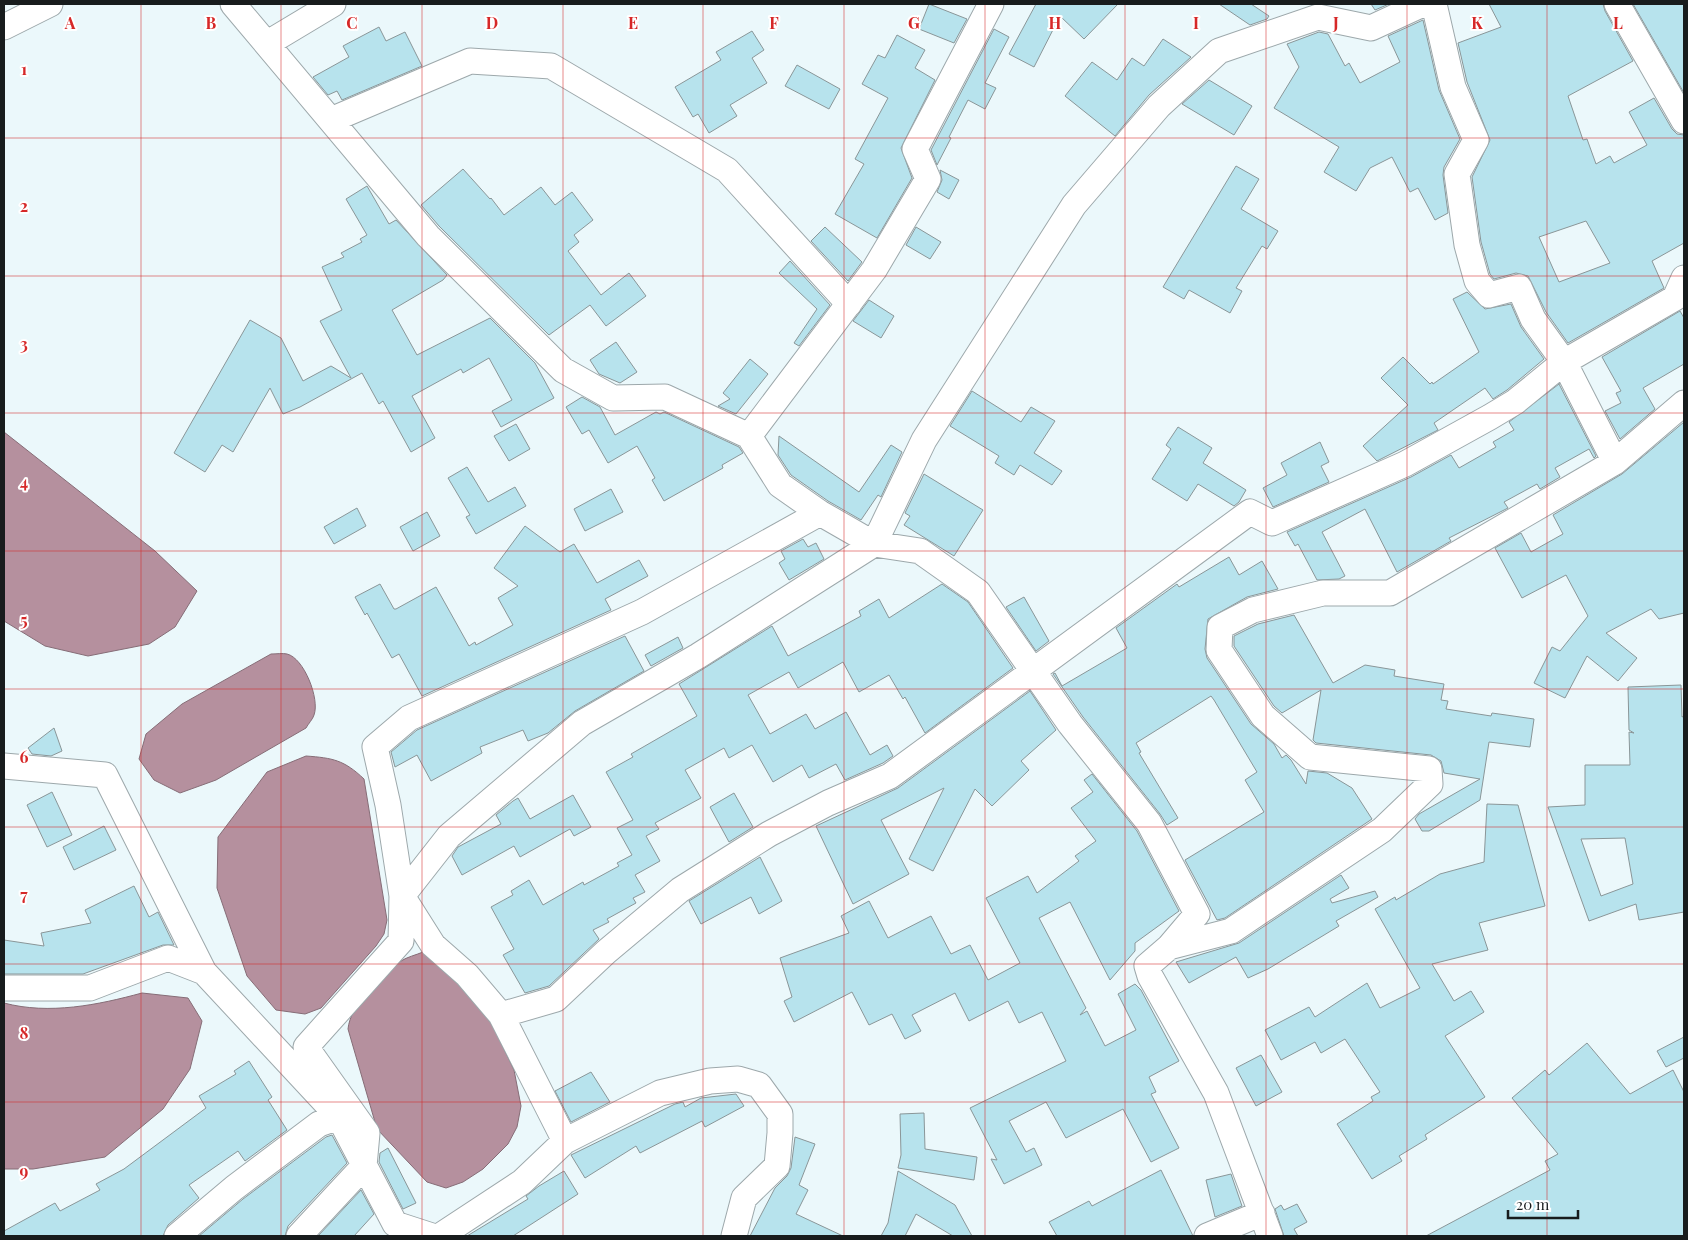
<svg xmlns="http://www.w3.org/2000/svg" width="1688" height="1240" font-family="'Playfair Display',serif">
  <style>
    .water { fill: #b5909e; stroke: #866d77 }
    .building { fill: #b7e3ed; stroke: #8a9698; fill-rule: evenodd }
    .lines { fill: none; stroke-linecap: round; stroke-linejoin: round }
    .minor-casing { stroke: #9da8ab; stroke-width: 27 }
    .minor { stroke: #fff; stroke-width: 25 }
    .grid { fill: none; stroke: #d62828; stroke-width: 1; stroke-opacity: 0.55 }
    .grid-label { font-size: 16px; text-anchor: middle; font-weight: bold; fill: #d62828; stroke: #fff; stroke-width: 4; stroke-linejoin: round; paint-order: stroke }
  </style>
  <rect width="100%" height="100%" fill="#ebf8fb"/>
  <!-- water -->
  <path class="water" d="M4,432L155,551L197,591L175,627L149,644L88,656L45,646L4,621Z
    M271,654C276,654 283,653 287,654C304,658 320,699 314,715C313,719 308,724 306,728L216,780L180,793L154,780L139,759L146,734L182,704Z
    M306,756C333,758 344,760 364,779L387,920L384,934L376,946L321,1008L305,1014L276,1010L247,976L217,888L218,837L267,772Z
    M423,952L439,958L485,1009L514,1070L521,1106L517,1127L508,1144L483,1169L463,1182L446,1188L427,1182L377,1129L348,1029C350,1006 380,972 401,961C407,957 416,955 423,952Z
    M142,993L188,998L202,1021L190,1069L163,1109L105,1157L33,1169H4V1003C49,1015 98,1005 142,993Z"/>
  <!-- building -->
  <path class="building" d="M929,4L967,19L954,43L919,29Z
    M1036,4H1118L1084,39L1060,16L1034,67L1009,54Z
    M1219,4H1251L1269,16L1267,19L1250,25Z
    M1371,4H1389L1375,10Z
    M1489,4H1603L1605,11L1633,61L1568,96L1583,140L1587,139L1596,164L1610,156L1614,163L1647,145L1629,112L1654,98L1672,129L1677,134L1684,135V243L1652,261L1664,288L1568,343L1546,312L1528,276L1516,273L1494,279L1490,274L1481,242L1472,177L1490,140L1467,82L1458,43L1501,27ZM1586,221L1610,263L1559,282L1539,237Z
    M1633,4H1684V93Z
    M1423,20L1439,90L1460,139L1444,167L1443,175L1448,213L1435,220L1418,188L1410,192L1392,157L1370,168L1356,191L1324,172L1339,147L1274,108L1299,67L1287,44L1319,32L1328,34L1345,66L1349,63L1360,83L1400,62L1388,36Z
    M379,27L386,41L405,32L422,66L342,100L337,91L328,95L313,77L349,57L343,46Z
    M994,29L1009,37L985,83L996,88L985,109L968,100L949,137L951,138L937,165L931,150Z
    M752,31L764,50L752,58L767,83L730,105L737,116L709,133L698,114L693,117L675,87L721,60L716,52Z
    M897,35L925,50L915,68L935,80L901,148L912,178L877,238L835,214L864,164L855,159L888,98L862,84L878,55L885,58Z
    M1163,39L1191,57L1149,95L1115,136L1065,96L1092,62L1117,80L1132,58L1144,66Z
    M797,65L840,89L829,109L785,86Z
    M1209,80L1252,106L1234,135L1182,104Z
    M1236,166L1259,179L1241,209L1278,231L1267,249L1262,246L1236,288L1242,291L1230,313L1189,290L1184,299L1163,287Z
    M463,169L490,199L491,198L504,215L541,187L555,205L572,192L593,220L574,235L579,242L568,251L601,295L629,273L646,296L606,326L590,305L549,335L439,226L421,205Z
    M940,170L959,180L949,199L937,192L942,180Z
    M367,186L389,224L396,220L447,275L443,280L392,310L417,355L490,318L535,363L554,398L501,427L492,411L512,400L489,358L463,373L461,369L412,396L435,438L411,452L383,401L379,404L362,373L300,407L283,414L270,388L233,452L222,445L205,472L174,453L250,320L281,338L303,381L331,366L351,378L320,321L342,310L322,267L344,257L341,253L362,242L360,239L367,235L346,199Z
    M825,227L862,262L848,281L811,241Z
    M916,227L941,242L930,259L906,245Z
    M790,261L830,305L799,346L794,343L817,309L779,273Z
    M1467,292L1485,309L1511,304L1521,327L1544,359L1507,390L1493,399L1485,388L1434,423L1438,430L1377,461L1363,446L1408,405L1381,378L1403,357L1430,384L1432,382L1433,384L1479,352L1453,299Z
    M869,300L894,316L881,338L853,321Z
    M1680,311L1684,318V364L1643,388L1655,409L1620,439L1605,411L1621,403L1616,393L1621,391L1602,357Z
    M616,342L637,372L620,383L599,374L590,360Z
    M750,359L768,374L736,414L718,406L730,399L723,393Z
    M1559,384L1596,456L1594,458L1589,449L1555,468L1560,477L1540,489L1537,484L1504,502L1508,508L1449,538L1451,541L1397,572L1365,509L1322,532L1345,576L1339,579L1317,580L1298,544L1295,546L1287,532L1411,477L1451,455L1459,468L1496,447L1493,442L1514,430L1509,422Z
    M972,391L1021,422L1031,407L1055,421L1034,453L1062,471L1052,485L1020,465L1014,475L995,463L999,456L950,426Z
    M582,397L600,407L615,435L656,412L660,414L664,412L739,447L743,453L722,465L723,468L664,501L652,480L655,478L637,446L608,463L589,430L582,434L566,407Z
    M1684,422V613L1659,619L1651,609L1606,633L1637,658L1618,681L1587,656L1565,698L1534,683L1552,647L1560,651L1588,616L1566,575L1522,598L1495,548L1521,533L1531,552L1563,534L1553,515L1622,474Z
    M516,424L530,449L509,461L494,436Z
    M1178,427L1212,448L1203,463L1246,490L1239,502L1234,506L1198,484L1187,501L1152,479L1171,449L1166,445Z
    M779,436L859,492L891,445L902,452L881,497L878,495L861,520L828,501L791,475L778,455Z
    M1320,442L1329,462L1321,466L1329,482L1273,507L1263,488L1287,475L1281,463Z
    M467,467L488,502L515,487L526,506L476,534L466,517L470,515L448,478Z
    M924,474L983,510L954,556L904,525L910,516L905,513Z
    M611,489L623,512L585,531L574,509Z
    M357,508L366,526L334,544L324,527Z
    M427,512L440,536L413,551L400,527Z
    M525,526L560,552L574,544L597,583L639,560L648,576L605,599L611,610L422,696L399,654L392,658L367,613L365,615L355,597L380,584L394,609H396L436,587L469,646L475,642L476,645L513,625L498,598L518,586L494,568Z
    M803,539L808,547L816,543L824,559L789,580L779,563L785,559L781,551Z
    M1229,557L1239,575L1262,561L1278,589L1247,597L1208,619L1205,649L1207,658L1251,724L1274,744L1282,758L1286,755L1291,760L1306,784L1308,771L1327,773L1352,788L1372,819L1225,918L1217,920L1185,860L1264,812L1245,780L1257,772L1214,700L1211,696L1136,743L1141,752L1139,753L1178,818L1167,825L1160,814L1083,717L1053,674L1055,673L1062,686L1127,648L1116,628L1177,584L1179,587Z
    M942,584L968,602L1013,668L925,733L905,697L903,699L889,675L859,692L843,662L798,688L789,672L748,695L770,734L806,714L815,729L846,712L870,755L887,745L893,756L883,763L845,780L836,764L809,778L802,765L773,782L752,745L729,758L724,748L685,770L701,798L655,823L659,829L646,836L660,861L635,875L645,892L633,898L636,903L607,919L609,922L593,930L599,939L549,986L525,993L503,955L514,949L491,907L513,895L511,891L529,880L543,905L583,882L584,885L619,866L617,863L632,855L617,828L633,820L606,772L633,757L631,754L697,716L679,684L772,626L788,656L861,616L859,611L879,599L889,618Z
    M1024,597L1049,641L1036,651L1006,607Z
    M1294,615L1333,683L1365,665L1395,670L1394,676L1444,684L1441,700L1448,701L1446,709L1491,716L1492,713L1534,719L1530,747L1489,742L1480,800L1429,831H1422L1415,819L1419,814L1480,779L1444,773L1441,761L1431,755L1316,743L1313,740L1321,690L1282,713L1274,706L1234,646V636L1258,624Z
    M625,636L644,671L575,711L548,733L528,741L523,730L480,747L482,753L431,781L417,755L395,767L391,752L417,730Z
    M678,637L683,648L651,666L645,655Z
    M1681,685L1682,717L1684,716V912L1639,920L1636,904L1589,921L1548,807L1585,805V765H1630L1629,732L1634,733L1629,730L1628,687ZM1625,838L1633,884L1601,896L1581,839Z
    M1030,691L1056,730L1021,761L1029,770L992,806L975,789L933,871L909,859L944,788L881,820L909,874L853,904L816,826L898,788Z
    M54,728L62,751L51,756L32,754L28,748Z
    M1092,774L1137,831L1179,911L1135,943V951L1110,980L1070,902L1039,918L1086,1008L1080,1015L1087,1011L1105,1046L1136,1030L1118,994L1135,984L1141,990L1179,1061L1149,1077L1156,1092L1151,1094L1179,1148L1151,1162L1123,1109L1066,1138L1046,1102L1009,1121L1026,1152L1034,1148L1042,1165L1004,1184L991,1159L997,1160L970,1108L1066,1061L1042,1012L1019,1023L1008,1001L969,1021L955,993L912,1015L921,1031L905,1039L892,1014L869,1025L852,992L794,1022L784,1001L792,997L780,958L849,933L841,916L869,901L888,938L931,916L951,954L970,945L988,980L1020,963L986,898L1028,876L1037,893L1079,861L1075,856L1096,841L1071,808L1093,792L1084,780Z
    M52,792L72,835L47,847L27,805Z
    M734,793L753,827L729,842L710,807Z
    M573,795L591,827L574,836L570,829L520,857L514,846L462,875L452,856L458,847L501,824L496,815L513,801L518,798L530,819Z
    M1487,804L1518,805L1545,906L1479,923L1488,950L1432,964L1454,1001L1471,991L1484,1012L1445,1036L1485,1097L1425,1135L1427,1139L1399,1156L1402,1161L1372,1179L1337,1124L1373,1101L1371,1097L1380,1092L1345,1039L1321,1053L1315,1042L1281,1060L1265,1030L1309,1007L1315,1017L1367,983L1380,1008L1420,988L1375,909L1395,897L1396,900L1440,874L1484,862Z
    M104,826L116,850L74,870L63,847Z
    M760,857L782,901L759,914L751,897L701,924L689,901Z
    M1341,875L1349,888L1330,899L1332,903L1375,891L1378,897L1336,921L1339,926L1268,969L1248,978L1236,957L1189,983L1176,962L1239,943Z
    M134,886L149,917L158,912L174,945H163L83,974H4V940L44,946L41,933L91,923L85,910Z
    M1684,1037V1058L1666,1067L1657,1051Z
    M1587,1043L1630,1094L1673,1070L1684,1092V1236H1426L1550,1170L1545,1161L1558,1154L1512,1098L1545,1070L1549,1075Z
    M1261,1055L1282,1092L1256,1106L1236,1068Z
    M249,1061L272,1097L268,1100L287,1130L245,1161L238,1151L189,1185L199,1198L168,1225L163,1236H4V1231L55,1203L60,1211L100,1190L96,1184L124,1169L206,1108L199,1096L236,1074L234,1071Z
    M591,1072L610,1102L571,1122L555,1091Z
    M736,1094L744,1106L705,1127L702,1121L640,1153L636,1146L585,1178L571,1155L675,1104L683,1102L685,1107L701,1098Z
    M924,1113L925,1149L977,1157L974,1180L898,1168L901,1155L900,1114Z
    M332,1135L347,1163L288,1226L285,1236H199L243,1199L326,1137Z
    M795,1137L815,1144L799,1185L808,1190L796,1214L843,1236H750L775,1188L787,1176L791,1168Z
    M388,1148L416,1203L403,1209L379,1162L380,1153Z
    M1161,1170L1193,1236H1057L1049,1222L1089,1201L1092,1206Z
    M564,1171L578,1194L513,1236H467L528,1199L526,1196L539,1186Z
    M898,1171L955,1205L972,1236H953L916,1214L905,1236H881L888,1223Z
    M1231,1174L1242,1206L1215,1217L1206,1180Z
    M361,1190L374,1214L354,1236H318Z
    M1297,1204L1307,1222L1294,1229L1298,1236H1284L1275,1209L1281,1205L1284,1210Z"/>
  <g class="lines">
    <!-- minor casing -->
    <g class="minor-casing">
      <path id="minor" d="M233,4L428,236L563,370L613,398L665,397L749,436L780,485L820,513L874,544L920,551L978,592L1070,724L1149,823L1197,914L1169,947L1147,966L1150,976L1216,1093L1270,1236
        M1434,4L1453,87L1476,140L1457,174L1467,245L1477,281L1489,295L1519,287L1533,319L1564,362L1615,462
        M1617,4L1684,121
        M4,27L50,4
        M268,43L333,4
        M331,120L470,61L551,66L727,170L849,304
        M749,436L874,270L928,179L915,149L991,4
        M4,766L105,775L204,972
        M1169,947L1231,931L1382,830L1430,784L1429,769L1310,757L1263,716L1219,650L1220,627L1253,610L1323,593H1390L1615,462L1684,403
        M4,988H90L168,958L204,972L339,1117
        M501,1015L556,999L606,952L680,890L769,834L828,803L890,776L1250,512L1272,523L1405,464L1490,417L1515,402L1564,362L1675,298L1684,278
        M565,1141L501,1015L467,975L433,945L402,896L388,805L375,747L409,718L642,612L820,513
        M177,1236L234,1188L319,1124L339,1117L395,1224L432,1236
        M299,1236L364,1166L367,1133L306,1047L401,941L402,896L449,836L582,723L698,656L874,544L924,440L1074,205L1159,106L1219,51L1318,17L1371,28L1423,4
        M440,1236L522,1182L565,1141L660,1093L710,1081L738,1079L759,1085L780,1114V1133L777,1166L744,1198L734,1236
        M1207,1236L1262,1213"/>
    </g>
    <!-- minor -->
    <use href="#minor" class="minor"/>
  </g>
  <!-- grid -->
  <path class="grid" d="M141,4V1236M281,4V1236M422,4V1236M563,4V1236M703,4V1236M844,4V1236M985,4V1236M1125,4V1236M1266,4V1236M1407,4V1236M1547,4V1236M4,138H1684M4,276H1684M4,413H1684M4,551H1684M4,689H1684M4,827H1684M4,964H1684M4,1102H1684"/>
  <g class="grid-label">
    <text x="70" y="29">A</text>
    <text x="211" y="29">B</text>
    <text x="352" y="29">C</text>
    <text x="492" y="29">D</text>
    <text x="633" y="29">E</text>
    <text x="774" y="29">F</text>
    <text x="914" y="29">G</text>
    <text x="1055" y="29">H</text>
    <text x="1196" y="29">I</text>
    <text x="1336" y="29">J</text>
    <text x="1477" y="29">K</text>
    <text x="1618" y="29">L</text>
    <text x="24" y="75">1</text>
    <text x="24" y="212">2</text>
    <text x="24" y="350">3</text>
    <text x="24" y="488">4</text>
    <text x="24" y="626">5</text>
    <text x="24" y="763">6</text>
    <text x="24" y="901">7</text>
    <text x="24" y="1039">8</text>
    <text x="24" y="1177">9</text>
  </g>
  <!-- border -->
  <rect width="1688" height="1240" fill="none" stroke="#181c1d" stroke-width="10"/>
  <!-- scale -->
  <path d="M1508 1210v8h70v-8" fill="none" stroke="#181c1d" stroke-width="2.5"/>
  <text x="1516" y="1210" font-size="15" fill="#181c1d" stroke="#ffffff" stroke-width="4" paint-order="stroke">20 m</text>
</svg>
